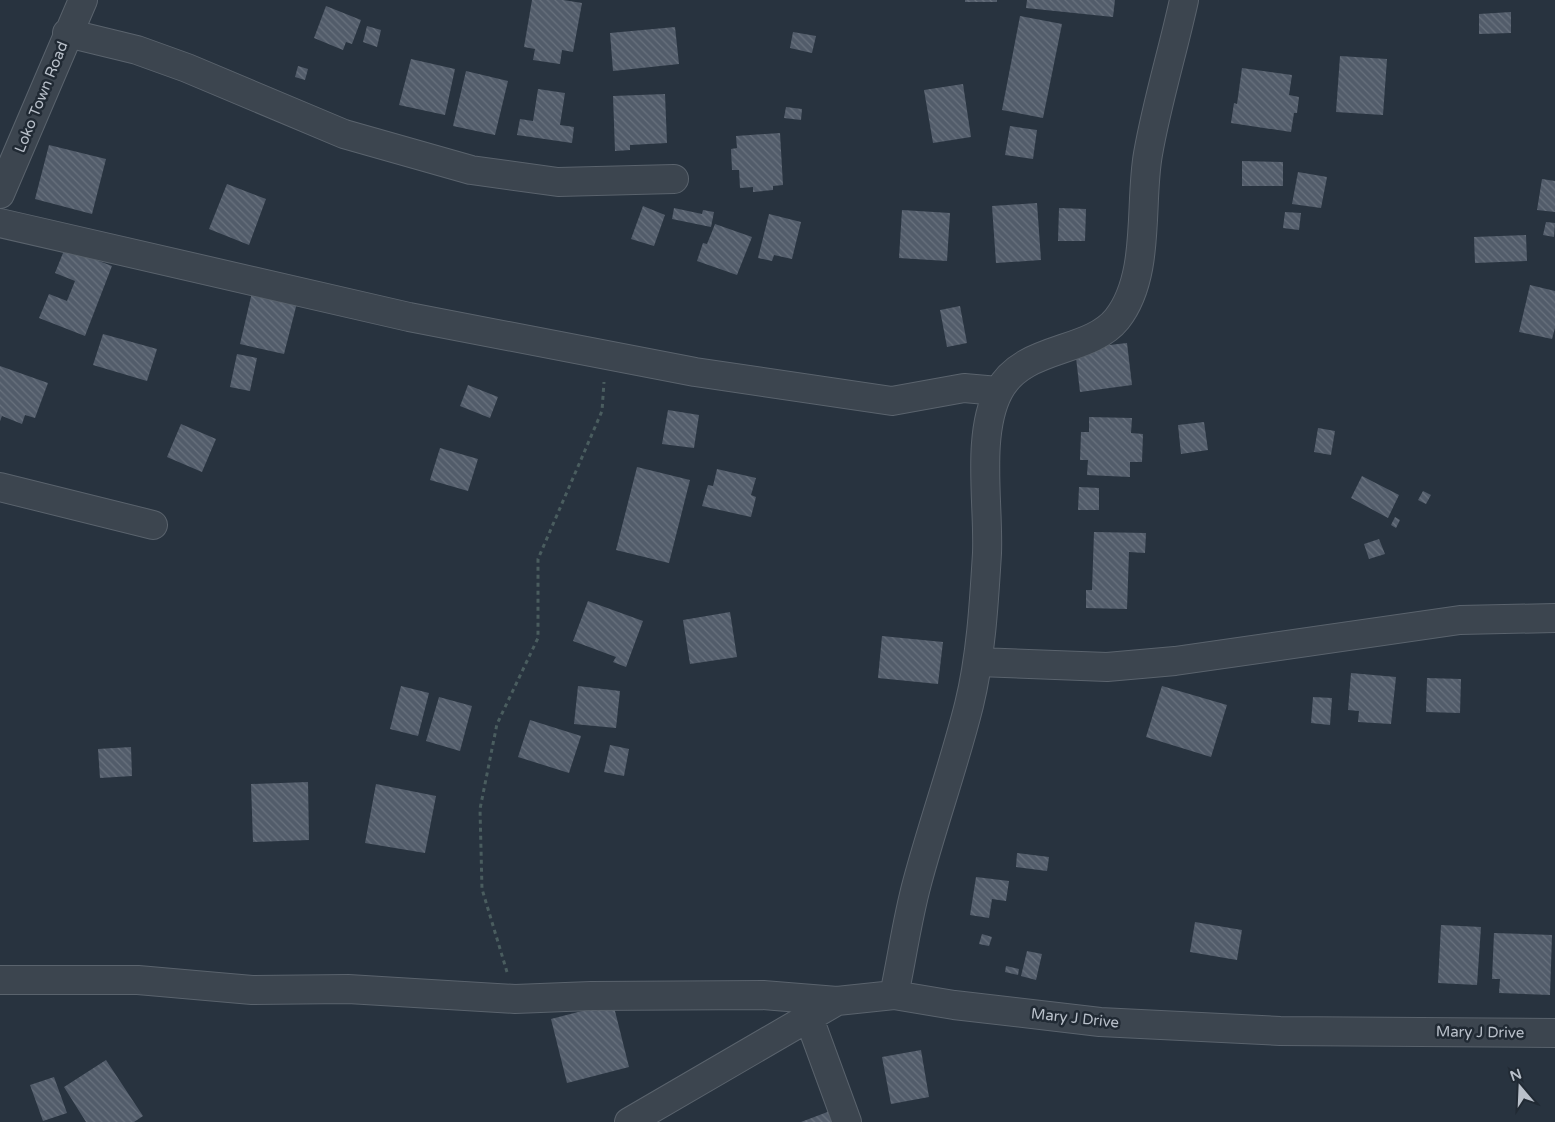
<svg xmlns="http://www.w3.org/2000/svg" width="1555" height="1122" font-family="'Varela Round',sans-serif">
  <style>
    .building { fill: url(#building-back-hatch) }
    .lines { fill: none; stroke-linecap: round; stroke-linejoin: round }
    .street-casing { stroke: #5a636d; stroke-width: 30 }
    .path { stroke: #4a5d5f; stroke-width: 3; stroke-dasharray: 4 4; stroke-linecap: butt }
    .street { stroke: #3c454f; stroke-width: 28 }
    .labels { text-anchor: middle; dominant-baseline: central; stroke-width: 5; stroke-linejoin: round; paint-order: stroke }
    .street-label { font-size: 15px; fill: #b9c0ca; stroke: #212a34 }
  </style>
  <defs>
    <pattern id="building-back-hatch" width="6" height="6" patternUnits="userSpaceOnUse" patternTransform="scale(1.25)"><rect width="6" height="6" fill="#525c6a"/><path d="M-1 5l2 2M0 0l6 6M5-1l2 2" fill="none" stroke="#69727e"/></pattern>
  </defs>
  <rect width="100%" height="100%" fill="#28333f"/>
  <!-- building -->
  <path class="building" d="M532,0H563L582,3L573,52L562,50L560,64L533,60L535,49L524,47Z
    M965,0H997V2H965Z
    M1027,0H1115L1113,17L1026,8Z
    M326,6L361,20L352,44L346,42L343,50L314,38Z
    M1511,12V33L1479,34V14Z
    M1020,16L1062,24L1043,118L1002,110Z
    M367,26L381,30L377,47L363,42Z
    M675,27L679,64L613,71L610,33Z
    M793,32L816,36L812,53L790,48Z
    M1340,56L1387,59L1383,115L1336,112Z
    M411,59L455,69L445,115L399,105Z
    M298,66L308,69L305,80L295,77Z
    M1242,68L1292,75L1289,95L1299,97L1297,113H1294L1291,132L1231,123L1234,103L1237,104Z
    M466,71L508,81L495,135L453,126Z
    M963,84L971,137L933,143L924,90Z
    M538,89L565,93L560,125L574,127L572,143L517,135L520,119L533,121Z
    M665,94L667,143L630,145V150L615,151L613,96Z
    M786,107L802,109L801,120L784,118Z
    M1010,126L1037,130L1033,159L1005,155Z
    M780,133L783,185L773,186V190L753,192V187L740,188L739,170H732L731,149L737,148L736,136Z
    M49,145L106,159L92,214L35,199Z
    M1242,161L1283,162V186H1242Z
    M1298,172L1327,177L1321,208L1292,204Z
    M1542,179L1555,181V212L1537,210Z
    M227,184L266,199L249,245L209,229Z
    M1037,203L1041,260L996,263L992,206Z
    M643,206L665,215L654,246L631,239Z
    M674,208L702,214L703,210L714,212L711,227L672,219Z
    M1059,208L1086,209L1085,241H1058Z
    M902,210L950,213L947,261L899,258Z
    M1285,212L1301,213L1299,230L1283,228Z
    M769,214L801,222L792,259L774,255L772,261L758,258Z
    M1546,222L1555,223L1554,237L1543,235Z
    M715,224L752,237L737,275L697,261L703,243L707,244Z
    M1526,235L1527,261L1475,263L1474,237Z
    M65,248L112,266L85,336L39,318L49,294L67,301L75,281L55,273Z
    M1530,285L1555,291V328L1552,339L1519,332Z
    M253,288L298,299L284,354L240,344Z
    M960,306L967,343L947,347L940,310Z
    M103,334L157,349L147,381L93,365Z
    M1127,343L1132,385L1080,392L1075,349Z
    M237,354L257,358L250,391L230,387Z
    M0,366L48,383L35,418L25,415L22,424L2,416L0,421Z
    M468,385L498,397L490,418L460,406Z
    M668,410L699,415L694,448L662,444Z
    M1089,417L1132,418L1131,433L1143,434L1142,462H1130V477L1087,475L1088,460H1080L1081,432H1089Z
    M1204,422L1208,450L1181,454L1178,425Z
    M181,424L216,439L202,472L167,457Z
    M1318,428L1335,431L1331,455L1314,452Z
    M440,448L478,459L468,491L430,480Z
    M637,467L690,480L669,563L616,550Z
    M717,469L756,478L751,495L756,497L751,517L702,506L708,485L713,486Z
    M1362,476L1399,495L1388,518L1351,498Z
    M1079,487L1099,488V510H1078Z
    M1423,491L1431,495L1426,504L1418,500Z
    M1395,517L1400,520L1396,528L1391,525Z
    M1094,532L1146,533L1145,553L1129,552L1127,609L1086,608V590H1092Z
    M1379,539L1385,554L1369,559L1364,544Z
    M588,601L643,621L626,667L613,662L616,657L573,641Z
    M730,612L737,657L690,664L683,620Z
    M882,636L943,642L938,684L878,678Z
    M1351,673L1396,677L1391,724L1358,722L1359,711L1348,710Z
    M1427,678L1461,679L1460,713L1426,712Z
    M401,686L429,693L418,736L390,729Z
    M578,686L620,691L616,728L574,724Z
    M1162,686L1227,705L1211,757L1146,737Z
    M439,697L472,706L460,751L426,741Z
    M1313,697L1332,698L1330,725L1311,723Z
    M530,720L581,736L569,773L518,757Z
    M610,745L629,749L624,776L604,772Z
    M131,747L132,776L100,778L98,749Z
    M308,782L309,840L253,842L251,784Z
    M376,784L436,796L425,853L365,843Z
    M1017,853L1049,857L1047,871L1016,867Z
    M976,877L1009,881L1006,901L992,899L989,918L970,915Z
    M1195,922L1242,930L1237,960L1190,952Z
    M1441,925L1481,927L1477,985L1438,983Z
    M1494,933L1552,935L1550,995L1499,993L1500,979H1492Z
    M982,934L992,937L989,946L979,944Z
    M1027,951L1042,954L1036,980L1021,976Z
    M1006,966L1019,969L1018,975L1005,972Z
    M613,1003L629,1067L567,1083L551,1019Z
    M921,1050L929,1097L891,1104L882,1057Z
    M106,1060L143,1116L134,1122H86L64,1087Z
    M54,1077L67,1113L43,1121L30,1085Z
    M838,1108L843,1122H801Z"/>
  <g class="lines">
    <!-- street casing -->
    <g class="street-casing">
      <path id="street" d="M67,33L137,50L187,68L344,134L471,170L558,182L674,179
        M0,194L83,0
        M0,223L409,317L695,372L892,401L964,388L998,391
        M0,487L153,525
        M978,662L1107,667L1175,661L1460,620L1555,618
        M0,980H138L252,990L348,989L515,999L591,996L763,995L837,1001
        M894,995C902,958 907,920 917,883C933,823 954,765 969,705C981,656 984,603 987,553C989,505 976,434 999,391C1023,345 1089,354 1117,319C1151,276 1139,204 1148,154C1157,102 1173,51 1184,0
        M809,1018L847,1122
        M629,1122L837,1001L894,995L954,1005L1100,1022L1280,1031L1555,1033"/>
    </g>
    <!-- path -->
    <path class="path" d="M507,972L482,889L480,809L497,724L538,638V559L602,411L604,382"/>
    <!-- street -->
    <use href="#street" class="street"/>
  </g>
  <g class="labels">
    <!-- street labels -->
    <g class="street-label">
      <text transform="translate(41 97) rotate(-68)">Loko Town Road</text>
      <text transform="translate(1075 1018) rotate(6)">Mary J Drive</text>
      <text transform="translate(1480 1032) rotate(1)">Mary J Drive</text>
    </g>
  </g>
  <!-- north arrow -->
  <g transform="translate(1520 1087) rotate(341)" stroke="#212a34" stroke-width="4" paint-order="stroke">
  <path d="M0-4L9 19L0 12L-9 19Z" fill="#b9c0ca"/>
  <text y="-8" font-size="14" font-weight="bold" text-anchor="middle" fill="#b9c0ca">N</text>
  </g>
</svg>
